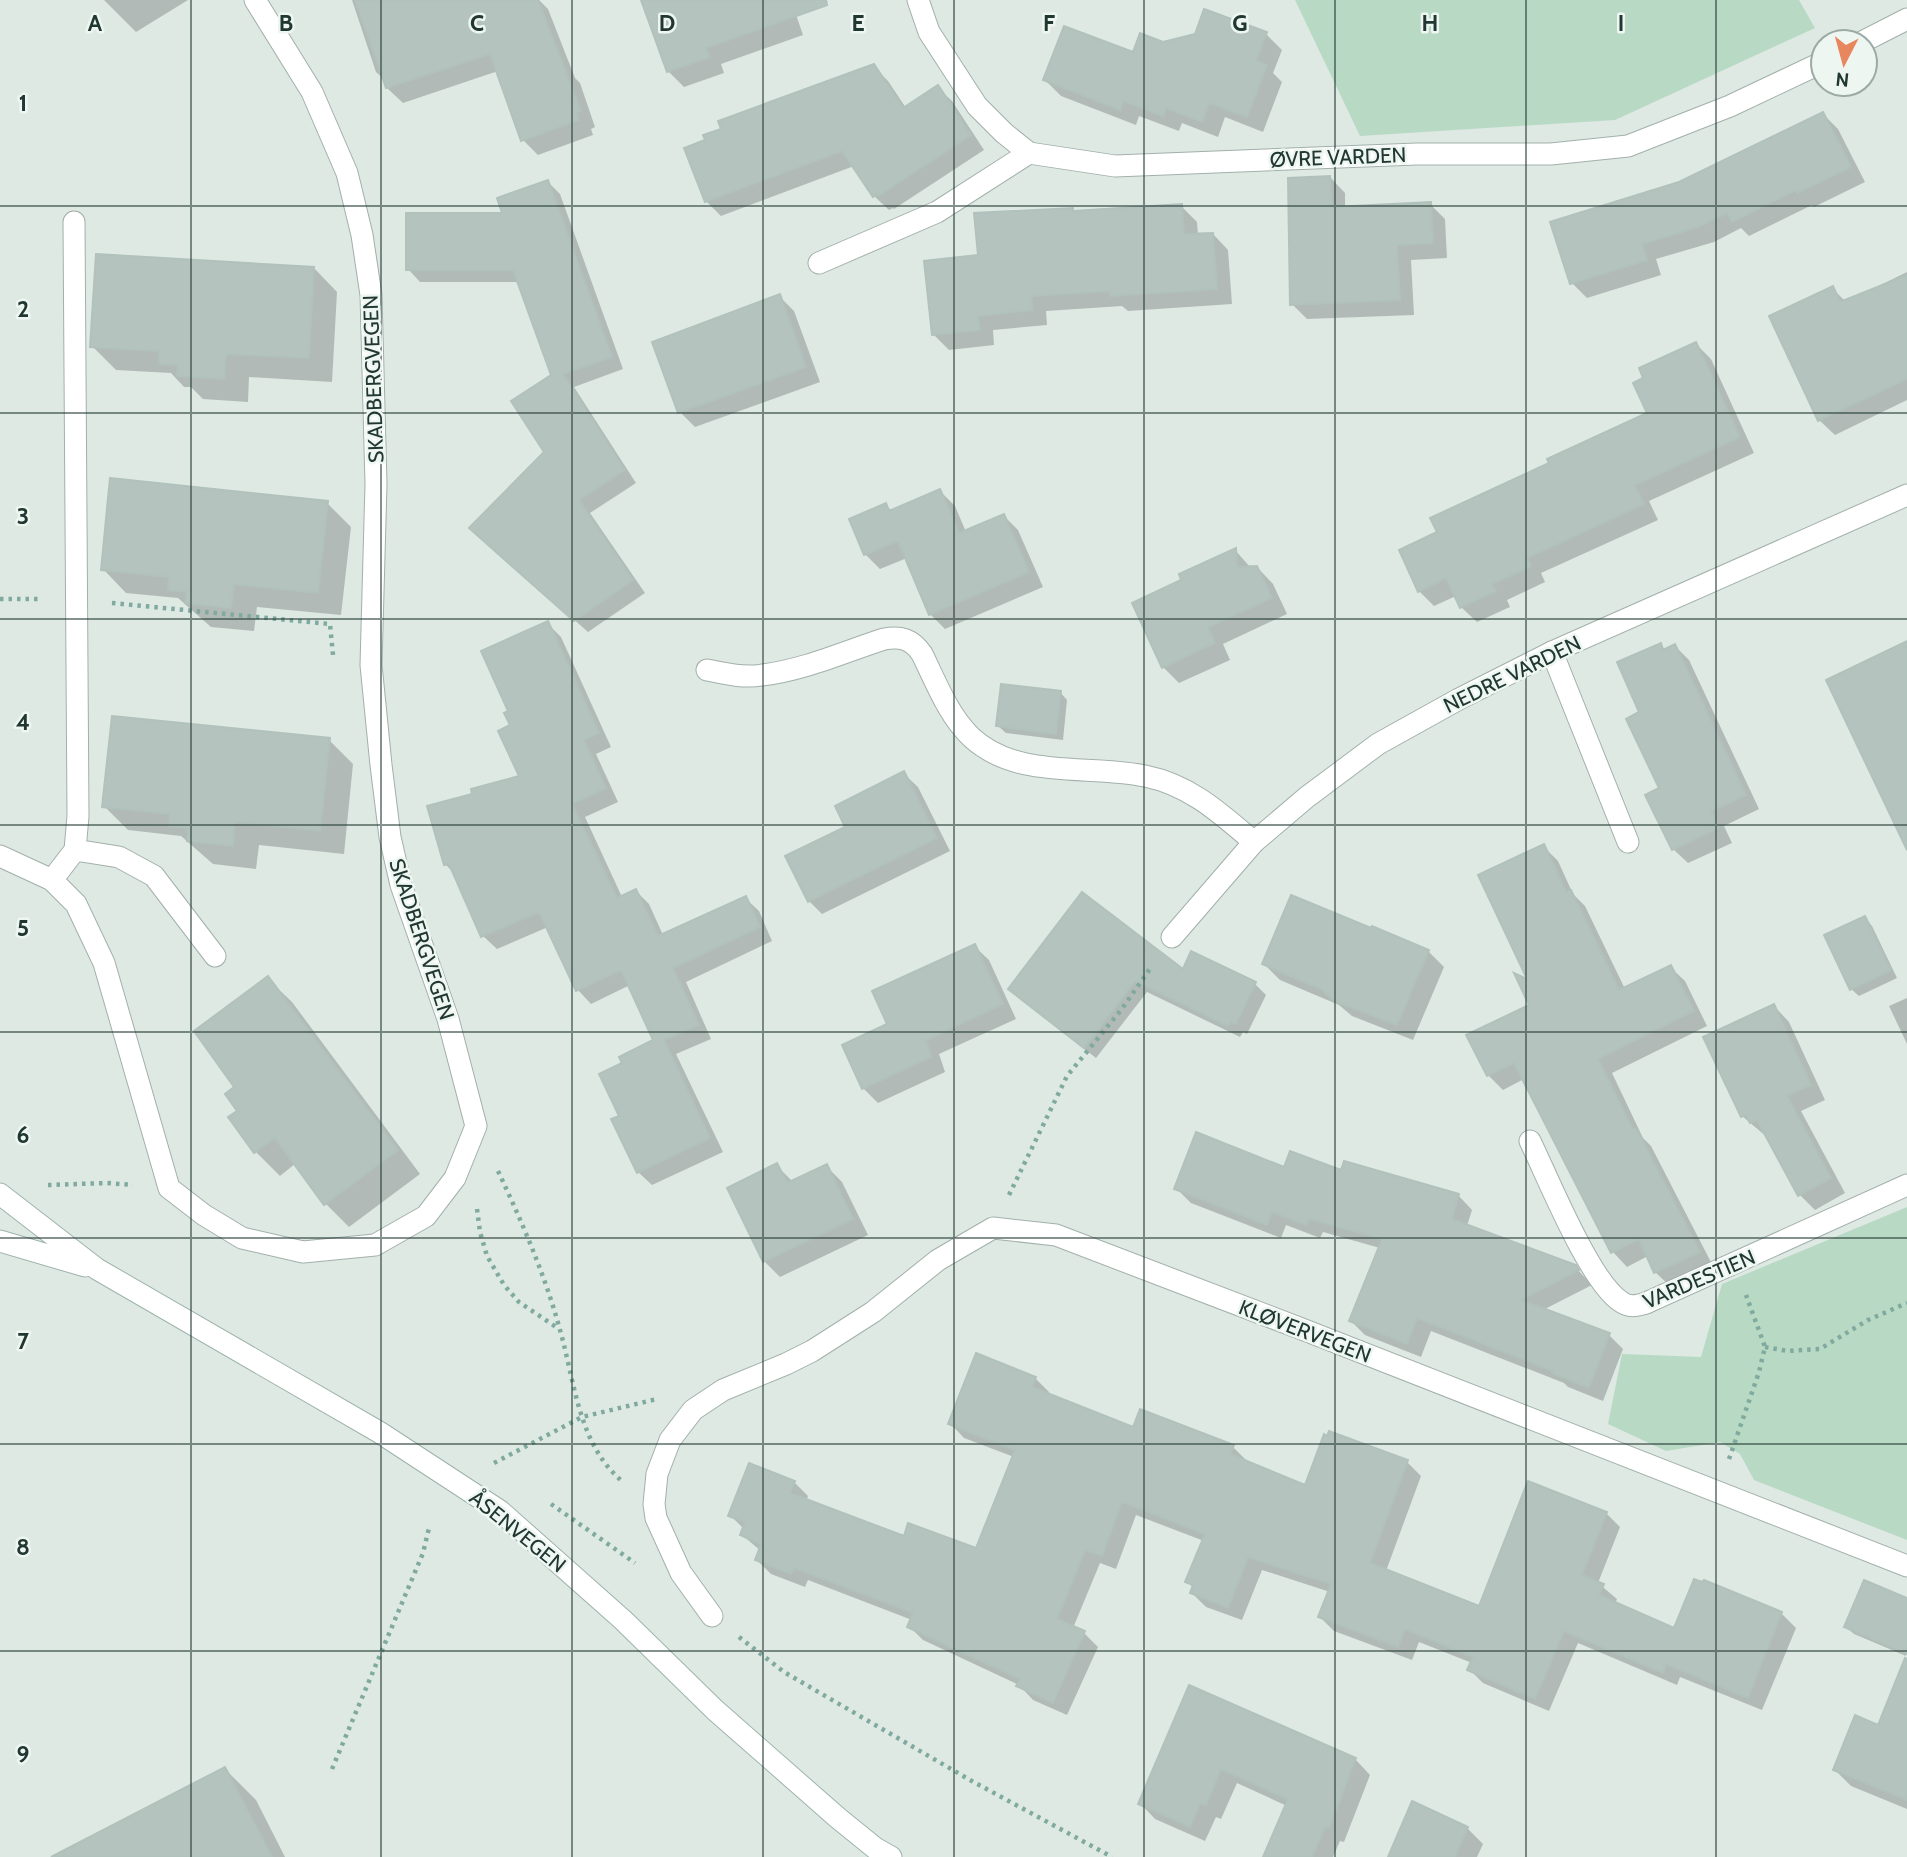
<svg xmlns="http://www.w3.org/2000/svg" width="1907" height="1857" font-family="Cabin,sans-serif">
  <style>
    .green { fill: #b8d9c3 }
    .shadow { fill: #0003 }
    .building { fill: #b4c3bd; stroke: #b1c1bc; stroke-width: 2 }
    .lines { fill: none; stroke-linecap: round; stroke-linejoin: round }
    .lane-casing { stroke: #a2b0ab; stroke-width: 23 }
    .street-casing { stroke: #a2b0ab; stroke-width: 23 }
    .secondary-casing { stroke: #9eb3ad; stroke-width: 23 }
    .path { stroke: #80aa9f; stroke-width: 4.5; stroke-dasharray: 3.5 5; stroke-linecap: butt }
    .lane { stroke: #fff; stroke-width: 21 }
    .street { stroke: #fff; stroke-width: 21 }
    .secondary { stroke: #fff; stroke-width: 21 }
    .grid { fill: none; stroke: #213732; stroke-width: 2; stroke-opacity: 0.55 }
    .labels { text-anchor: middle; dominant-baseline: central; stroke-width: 5; stroke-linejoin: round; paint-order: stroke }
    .street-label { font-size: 21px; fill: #213732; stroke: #eef6f2 }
    .grid-label { font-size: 23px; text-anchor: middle; font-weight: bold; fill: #213732; stroke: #eef6f2; stroke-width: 5; stroke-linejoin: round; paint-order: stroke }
  </style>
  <rect width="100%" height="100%" fill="#dee9e4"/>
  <!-- green -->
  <path class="green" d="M1295,0H1799L1815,28L1615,120L1360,136Z
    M1907,1207V1540L1754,1480L1740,1454L1720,1442L1666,1451L1608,1424L1622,1354L1701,1357L1722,1284Z"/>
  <!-- shadow -->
  <path class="shadow" d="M104,0H188L136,32Z
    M352,0H539L548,9L575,78L580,83L595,127L591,129L593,135L538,155L523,140L498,71L403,103L387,88L385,80L376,72Z
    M643,0H791L803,35L721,64L724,73L684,87L668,71Z
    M1266,34L1282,50L1273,73L1282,82L1263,132L1225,117L1218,137L1182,123L1179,131L1139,116L1136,125L1061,96L1045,80L1163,44Z
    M873,66L888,81L906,108L937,87L952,101L984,150L894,209L893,208L889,210L874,196L854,166L721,216L706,201Z
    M1823,114L1838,129L1865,182L1814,207L1812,205L1749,236L1741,228L1714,242L1656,259L1661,275L1587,298L1572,283L1680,184Z
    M1330,177L1345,193V208L1430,204L1445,219L1447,258L1411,260L1414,315L1307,319L1292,304Z
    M548,182L560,194L623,369L574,387L636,483L590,513L645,593L588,632L484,540L546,452L553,376L519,282H420L408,269L504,215Z
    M1181,206L1197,222L1198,235L1213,234L1228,250L1232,304L1128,311L1122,306L1046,311L1047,325L993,330L994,345L949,350L933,334L980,257L1072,210L1075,213Z
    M314,268L337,292L332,382L249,377L248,402L203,399L191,387H184L171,373L116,370L92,346Z
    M1907,272V400L1835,435L1819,420L1832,288L1846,302Z
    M779,296L794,311L820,382L695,427L680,412L654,343Z
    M1696,344L1711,359L1754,453L1649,501L1658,520L1541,573L1545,582L1507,600L1510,607L1477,622L1461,607L1456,596L1434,606L1419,591L1439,533L1551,463L1649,414Z
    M940,491L955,506L966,532L1004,516L1018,530L1043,587L945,629L930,614L907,558L880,569L865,554L886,505L893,512Z
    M327,503L351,527L341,615L257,607L254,631L211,627L178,598L126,593L103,569Z
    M1235,550L1251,568L1257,567L1273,584L1287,614L1223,644L1230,660L1179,683L1163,667L1184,581Z
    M547,623L561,637L611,747L596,754L618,802L585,817L622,897L636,891L649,904L663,935L745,898L759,911L772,941L686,982L711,1039L676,1054L723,1152L652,1185L638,1172L621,1117L625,1063L655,1041L630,985L591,1004L578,990L548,927L497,949L483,936L455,874L445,864L474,795L521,778L510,711Z
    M1660,645L1666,650L1675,646L1689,660L1759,809L1724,826L1732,843L1688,863L1673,849L1661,789L1642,713Z
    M1060,692L1067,700L1063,740L1006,733L998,726Z
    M329,740L353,764L344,854L259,845L256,869L213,864L181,836L128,830L104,806Z
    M904,774L918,787L950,851L822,914L809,901L847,827Z
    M1543,846L1558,861L1573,894L1585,906L1625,989L1670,967L1685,981L1707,1026L1612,1073L1643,1138L1651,1146L1713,1266L1670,1286L1655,1272L1648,1256L1627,1267L1613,1252L1524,1079L1503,1090L1488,1075L1531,1006V982Z
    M1865,918L1872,926L1897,978L1859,996L1851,989Z
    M974,946L989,960L1016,1019L939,1054L945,1072L878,1103L863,1088L890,1025Z
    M1428,951L1444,967L1413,1040L1352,1016L1339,1005L1280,980L1264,964Z
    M1183,972L1255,984L1266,995L1247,1034L1243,1032L1240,1037L1147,992L1096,1058L1021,1000L1010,989Z
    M268,979L292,1002L420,1174L349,1227L326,1204L296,1163L280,1176L256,1152L230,1118L240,1112L236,1087Z
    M1907,998V1044L1889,1006Z
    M1774,1006L1789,1022L1825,1100L1801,1111L1845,1193L1815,1210L1800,1195L1767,1137L1742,1116Z
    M776,1165L793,1182L826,1166L842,1182L868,1235L780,1277L764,1261Z
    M1285,1169L1342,1172L1458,1195L1472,1210L1467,1226L1575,1267L1592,1285L1543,1310L1609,1335L1623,1349L1603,1401L1568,1387L1564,1383L1431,1331L1421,1357L1365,1335L1351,1321L1380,1248L1323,1232L1320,1238L1286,1225L1281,1238L1191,1203L1176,1188Z
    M1035,1378L1049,1392L1048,1395L1134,1429L1233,1447L1247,1461L1246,1463L1306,1487L1407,1462L1421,1476L1386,1571L1480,1608L1606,1513L1620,1527L1598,1583L1617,1599L1615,1604L1675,1630L1704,1582L1782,1614L1796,1628L1762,1710L1680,1677L1677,1685L1578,1643L1549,1711L1483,1683L1469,1669L1472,1663L1419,1642L1412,1660L1334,1631L1320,1617L1330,1592L1262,1570L1242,1620L1206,1607L1192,1593L1194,1588L1187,1582L1204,1541L1136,1515L1116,1569L1100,1563L1073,1628L1084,1633L1098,1647L1067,1715L1033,1700L1019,1685L923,1640L909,1626L912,1620L808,1580L805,1587L771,1574L757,1560L761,1551L742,1535L744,1529L730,1515L794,1482L808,1496L806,1501L905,1538L977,1551L1014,1457L964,1438L950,1423Z
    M1907,1599L1906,1656L1854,1634L1846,1627Z
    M1190,1687L1355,1759L1370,1775L1344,1842L1340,1841L1333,1857H1277L1287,1806L1237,1783L1221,1819L1216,1817L1205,1841L1155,1819L1140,1803Z
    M1907,1708V1809L1851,1786L1835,1770L1879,1727Z
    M225,1769L256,1800L285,1857H54Z
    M1467,1828L1483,1844L1477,1857H1394Z"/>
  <!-- building -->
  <path class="building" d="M355,0H538L581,111L577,113L579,120L521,141L490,54L386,88Z
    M641,0H826L827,5L706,48L710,57L667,72Z
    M1204,9L1267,32L1256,61L1267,65L1247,117L1209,103L1202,122L1166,108L1163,116L1123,101L1120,110L1043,80L1064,26L1133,52L1140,33L1163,42L1195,34Z
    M874,64L903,108L938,85L971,135L878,196L877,194L873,197L842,151L705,202L684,148L705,140L703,135L721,129L718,121Z
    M1823,112L1851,167L1797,193L1796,190L1732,222L1727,213L1698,227L1642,244L1647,260L1570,284L1550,222L1679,182Z
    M1330,176L1332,207L1431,202L1433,243L1397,245L1400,300L1290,305L1288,178Z
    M548,180L612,357L563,374L625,470L579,500L633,580L574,621L469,528L544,452L511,401L551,375L513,270H406V213H502L497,198Z
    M1182,204L1184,234L1213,233L1217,289L1110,296V291L1031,296L1033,310L978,316L980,330L932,335L924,261L978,255L974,213L1073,208V211Z
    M96,254L314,267L309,358L226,354L224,379L177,376L178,365L159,364V351L90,347Z
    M1907,275V379L1818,421L1769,316L1833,286L1840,302Z
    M780,294L806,367L678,413L652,342Z
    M1696,342L1740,437L1635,485L1644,504L1527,558L1531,566L1492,584L1496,591L1460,608L1446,578L1418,592L1399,550L1437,532L1430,518L1549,463L1547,459L1647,413L1633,383L1643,378L1639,368Z
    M110,478L328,501L318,593L234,584L231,608L185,603L187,592L168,590L169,577L101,570Z
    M940,489L959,533L1004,514L1029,572L929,615L898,541L864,555L849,519L886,503L889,511Z
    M1236,548L1237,567L1257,566L1272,598L1208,627L1215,643L1162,668L1132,603L1181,580L1179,574Z
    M548,621L599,733L584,740L606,788L572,804L617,898L636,889L658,936L746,896L760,927L673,968L699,1025L664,1040L710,1138L637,1173L611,1119L619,1116L599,1074L622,1063L619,1057L653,1040L621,970L576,991L539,912L481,937L449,864L444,865L427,806L472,794L471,789L519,776L498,731L510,725L504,713L508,711L481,651Z
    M1907,641V850L1826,680Z
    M1661,643L1663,650L1675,644L1746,795L1711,811L1719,828L1672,850L1645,795L1659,788L1626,719L1639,712L1617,662Z
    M1001,684L1061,691L1056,734L996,726Z
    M112,716L330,738L320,831L235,822L233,846L187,841L189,828L169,826L170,814L102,807Z
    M904,771L937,838L808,902L785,856L845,827L835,806Z
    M1544,844L1566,892L1571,890L1619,990L1671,965L1694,1011L1598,1059L1632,1128L1637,1130L1700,1252L1654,1273L1639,1239L1611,1253L1514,1063L1487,1076L1466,1035L1529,1005L1514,973L1527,979L1478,875Z
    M1082,892L1183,969L1191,951L1256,982L1236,1024L1231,1022L1228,1026L1135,981L1084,1048L1008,989Z
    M1291,895L1371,928L1372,926L1429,950L1397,1025L1334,1001L1321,989L1262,964Z
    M1865,916L1891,970L1850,990L1824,935Z
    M975,944L1003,1004L926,1040L931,1057L862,1089L842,1045L887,1024L872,991Z
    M268,976L398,1150L324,1205L275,1138L254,1153L228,1117L237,1111L225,1094L234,1087L194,1031Z
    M1774,1004L1811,1085L1787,1096L1831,1178L1798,1196L1757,1120L1750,1123L1746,1115L1741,1117L1703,1037Z
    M1196,1132L1284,1167L1290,1151L1341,1170L1344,1161L1459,1194L1452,1219L1576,1265L1579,1270L1521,1300L1610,1333L1589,1388L1552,1373L1553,1371L1417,1318L1407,1344L1349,1321L1382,1239L1309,1219L1306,1225L1272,1212L1267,1225L1174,1189Z
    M777,1163L787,1183L827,1164L853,1219L763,1262L727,1188Z
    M976,1353L1036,1377L1032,1387L1133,1427L1140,1409L1234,1445L1230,1454L1305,1485L1324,1434L1327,1436L1329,1431L1408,1460L1370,1563L1479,1606L1528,1481L1607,1512L1582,1575L1604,1584L1599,1595L1674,1628L1694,1579L1702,1582L1704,1580L1782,1612L1748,1698L1666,1664L1663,1673L1564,1631L1535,1699L1467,1670L1473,1657L1405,1629L1398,1647L1318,1617L1331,1584L1248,1557L1228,1608L1190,1593L1193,1585L1185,1582L1205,1534L1122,1502L1102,1556L1085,1550L1057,1619L1085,1631L1053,1703L1016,1686L1020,1679L907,1627L913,1613L794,1568L791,1574L755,1560L761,1544L740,1535L745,1522L728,1516L749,1463L795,1481L790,1493L904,1536L908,1523L976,1548L1015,1450L948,1424Z
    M1864,1580L1907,1598V1654L1844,1627Z
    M1905,1658L1907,1659V1800L1833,1770L1855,1715L1878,1725Z
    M1189,1685L1356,1758L1329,1828L1325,1827L1312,1857H1263L1288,1799L1221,1769L1206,1805L1200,1803L1190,1827L1138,1804Z
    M225,1767L272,1857H51Z
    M1412,1801L1468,1827L1455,1857H1388Z"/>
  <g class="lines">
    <!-- lane casing -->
    <g class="lane-casing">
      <path id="lane" d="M819,263L937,212L1029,153
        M1552,652L1628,842
        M707,670C726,674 744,678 762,675C804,670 844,652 884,639C901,636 912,639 922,654C936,682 948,715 971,737C1017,780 1088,764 1145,776C1190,785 1220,813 1254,842
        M75,850L119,857L154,876L215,956
        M52,880L75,850L78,816L74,222
        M1530,1141C1548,1178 1589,1280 1620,1301C1629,1308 1636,1306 1646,1303"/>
    </g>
    <!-- street casing -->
    <g class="street-casing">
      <path id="street" d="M918,0L929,32L977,106L1004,133L1029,153L1115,166L1417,154H1551L1628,146L1730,106L1823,62
        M1862,42L1907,19
        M0,856L52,880L76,904L104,963L169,1188L204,1215L242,1238L303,1252L375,1245L426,1216L455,1178L476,1126L448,1019L401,885L390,837L381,765L371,665L376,484L371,295L362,235L347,173L312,92L255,0
        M1172,937L1254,842L1307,797L1378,744L1459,699L1552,652L1907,495
        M1646,1303L1907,1185
        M712,1616L681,1573L656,1518L654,1504L657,1474L670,1440L693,1410L723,1390L786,1364L812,1351L873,1312L938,1260L993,1228L1056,1235L1307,1331L1907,1566"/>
    </g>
    <!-- secondary casing -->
    <g class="secondary-casing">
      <path id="secondary" d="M0,1194L97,1269L379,1432L500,1511L623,1620L715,1710L838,1818L875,1848L891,1857
        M0,1241L85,1266"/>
    </g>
    <!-- path -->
    <path class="path" d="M0,599H41
      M112,603L330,624L333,655
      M498,1171C522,1222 545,1275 560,1330C575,1382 578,1444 622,1481
      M48,1185L107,1183L133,1185
      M1009,1195L1067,1076L1121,1010L1152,966
      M477,1209L480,1232L487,1256L504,1285L519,1302L559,1329
      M1765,1347L1788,1351L1820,1349L1868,1320L1907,1303
      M1729,1459L1759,1372L1765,1347L1746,1295
      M494,1463L582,1417L657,1399
      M551,1504L635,1563
      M739,1637L784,1672L970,1780L1112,1857
      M332,1769L423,1553L429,1528"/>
    <!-- lane -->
    <use href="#lane" class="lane"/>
    <!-- street -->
    <use href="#street" class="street"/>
    <!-- secondary -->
    <use href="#secondary" class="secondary"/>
  </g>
  <!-- grid -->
  <path class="grid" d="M191,0V1857M381,0V1857M572,0V1857M763,0V1857M954,0V1857M1144,0V1857M1335,0V1857M1526,0V1857M1716,0V1857M0,206H1907M0,413H1907M0,619H1907M0,825H1907M0,1032H1907M0,1238H1907M0,1444H1907M0,1651H1907"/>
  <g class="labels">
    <!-- street labels -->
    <g class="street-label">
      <text transform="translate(1338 157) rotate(-2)">ØVRE VARDEN</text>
      <text transform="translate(373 379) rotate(-92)">SKADBERGVEGEN</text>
      <text transform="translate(1512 674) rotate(-26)">NEDRE VARDEN</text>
      <text transform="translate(422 939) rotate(72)">SKADBERGVEGEN</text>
      <text transform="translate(1699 1279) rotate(-23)">VARDESTIEN</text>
      <text transform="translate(1305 1331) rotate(21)">KLØVERVEGEN</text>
      <text transform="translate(518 1531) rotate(39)">ÅSENVEGEN</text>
    </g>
  </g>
  <g class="grid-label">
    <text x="95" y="31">A</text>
    <text x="286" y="31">B</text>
    <text x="477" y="31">C</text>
    <text x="667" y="31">D</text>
    <text x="858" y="31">E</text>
    <text x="1049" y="31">F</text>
    <text x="1240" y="31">G</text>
    <text x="1430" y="31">H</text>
    <text x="1621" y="31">I</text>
    <text x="23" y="111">1</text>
    <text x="23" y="317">2</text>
    <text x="23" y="524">3</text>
    <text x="23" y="730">4</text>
    <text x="23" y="936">5</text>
    <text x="23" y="1143">6</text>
    <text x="23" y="1349">7</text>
    <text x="23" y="1555">8</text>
    <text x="23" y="1762">9</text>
  </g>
  <!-- north arrow -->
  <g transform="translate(1844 63) rotate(186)"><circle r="33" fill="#eef6f2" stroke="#9caaa5" stroke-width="2"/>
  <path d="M0-5L12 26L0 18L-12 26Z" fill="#e8875d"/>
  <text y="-10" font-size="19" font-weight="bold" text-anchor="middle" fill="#213732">N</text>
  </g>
</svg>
